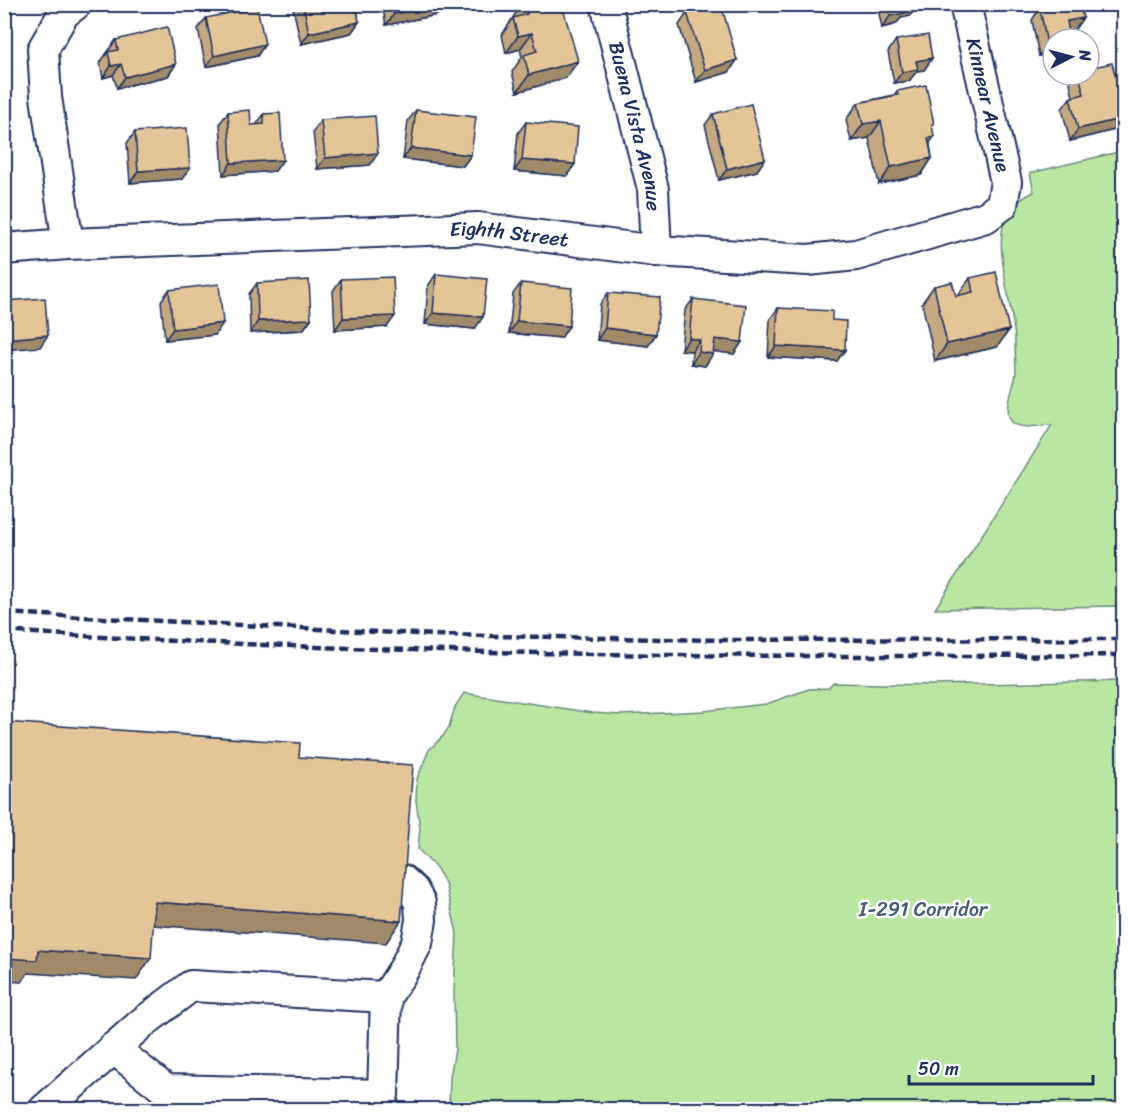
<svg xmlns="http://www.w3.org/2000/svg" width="1128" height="1114" font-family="Sriracha,sans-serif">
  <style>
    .green { fill: #bbe6a2; stroke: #6b8a80; stroke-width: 1.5 }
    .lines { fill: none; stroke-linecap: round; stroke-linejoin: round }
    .minor-casing { stroke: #1b2f5e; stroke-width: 34 }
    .minor { stroke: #fff; stroke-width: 30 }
    .rail { stroke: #1b2f5e; stroke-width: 4.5; stroke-dasharray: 9 4.5; stroke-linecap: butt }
    .wall { fill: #c4a982; stroke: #1b2f5e; stroke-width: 1.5 }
    .shaded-wall { fill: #a08a6a; stroke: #1b2f5e; stroke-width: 1.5 }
    .building { fill: #e4c597; stroke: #1b2f5e; stroke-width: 1.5 }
    .labels { text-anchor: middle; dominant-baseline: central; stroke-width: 5; stroke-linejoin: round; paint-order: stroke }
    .street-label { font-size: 20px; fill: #1b2f5e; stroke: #fff }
    .park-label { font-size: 20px; fill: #435d6f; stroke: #fff }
  </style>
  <rect width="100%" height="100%" fill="#fff"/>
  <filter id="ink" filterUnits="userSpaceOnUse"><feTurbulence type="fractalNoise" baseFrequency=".0167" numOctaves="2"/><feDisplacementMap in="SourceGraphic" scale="12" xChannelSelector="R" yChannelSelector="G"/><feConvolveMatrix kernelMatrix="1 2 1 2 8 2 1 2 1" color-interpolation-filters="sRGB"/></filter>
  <g filter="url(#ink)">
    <!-- green -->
    <path class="green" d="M1123,151V606L935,609L1052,425C1042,424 1021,431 1012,422C1002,411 1015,386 1016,373C1016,363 1015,352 1015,341C1014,308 991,244 1007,215C1012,205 1023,197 1034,192L1030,173Z
      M1123,681V1109H449L450,1077L455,1050L454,991L457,933L445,883L437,869L418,849L420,828L416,801L417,779L429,750L444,735L449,727L455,707L464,693L593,713L620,715L704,711L766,704L809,689L829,688L833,683L933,685Z"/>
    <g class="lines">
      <!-- minor casing -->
      <g class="minor-casing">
        <g id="minor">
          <path id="s1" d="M606,4L653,189L656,251"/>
          <path d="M68,244L46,97L43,49L64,13L76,4"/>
          <path id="s2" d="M4,249L68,244L478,228L656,251L808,260L856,255L986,217L1002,205L1006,182L965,4"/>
          <path d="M113,1048L166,1090L383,1095L386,997L404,969L417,943L421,920L420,903L413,890L402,880"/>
          <path d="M44,1110L141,1024L191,986L386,997"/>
        </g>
      </g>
      <!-- minor -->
      <use href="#minor" class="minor"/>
      <!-- rail -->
      <path class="rail" d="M4,613L437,635L722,640L1124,639
        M4,631C377,656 751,658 1124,655"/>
    </g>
    <!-- wall -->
    <path class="wall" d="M296,4H356L359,22L351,33L301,44L293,8Z
      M382,4H444L437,15L386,25Z
      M507,4H559L566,78L517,92L512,72L522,57L520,49L506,53L502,35L521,5L508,9Z
      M877,4H918L910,16L901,18L896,24L882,28Z
      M1049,4H1080L1075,29L1068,30L1053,39V54L1039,56L1032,20L1040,8L1050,6Z
      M687,13L737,60L729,72L696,82L679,25Z
      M206,18L265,44L257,56L206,67L198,29Z
      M116,40L176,64L168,76L117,88L113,75L103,78L100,63Z
      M896,40L932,58L924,70L917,71L909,81L894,83L888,52Z
      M1075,75H1089L1124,109V121L1118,129L1070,141L1062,109L1070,98L1073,97L1070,83Z
      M897,91L932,127L930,144L932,158L921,175L879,184L869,138L851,141L846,120L858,103L894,95Z
      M416,110L471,155L463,166L403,159L408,121Z
      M228,112L251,125H256L264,114L275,171L223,175L220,123Z
      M713,114L757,171L719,180L705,125Z
      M321,120L378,153L370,165L317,169L313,132Z
      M526,122L575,164L567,176L514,171L518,133Z
      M135,132L182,179L130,183L127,143Z
      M436,274L475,329L425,324L428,286Z
      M970,278L1009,330L997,347L935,361L922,303L934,286L956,296H958V295Z
      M341,279L387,327L335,330L333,291Z
      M257,283L311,319L303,330L250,333L249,294Z
      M521,283L569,326L561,338L509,333L513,294Z
      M169,290L215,335L165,340L161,301Z
      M608,293L656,334L648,346L597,340L600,304Z
      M693,299L742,342L734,354L714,351L705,366L691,364L692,351L681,350L685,310Z
      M778,308L832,320L845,350L837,361L768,357L770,319Z"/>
    <!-- shaded-wall -->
    <path class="shaded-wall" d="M441,4H444L437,15L386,25L394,14Z
      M511,4H522L508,9Z
      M918,4L910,16L901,18L896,24L882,28L890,16L904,7Z
      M1083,18L1075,29L1059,32L1067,21Z
      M359,22L351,33L301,44L309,33Z
      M532,33L520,49L506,53L518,36Z
      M265,44L257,56L206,67L214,56Z
      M1053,44V54L1039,56L1047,45Z
      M932,58L924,70L917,71L909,81L894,83L902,72L916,61Z
      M737,60L729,72L696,82L705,70Z
      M578,61L566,78L517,92L529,75Z
      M121,64L113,75L103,78L111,66Z
      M176,64L168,76L117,88L125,77Z
      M1124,118V121L1118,129L1070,141L1078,129Z
      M881,121L869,138L851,141L863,124Z
      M934,137L922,154L928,138Z
      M411,148L471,155L463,166L403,159Z
      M378,153L370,165L317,169L325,158Z
      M932,158L921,175L879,184L891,167Z
      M765,159L757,171L719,180L727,169Z
      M283,160L275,171L223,175L231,163Z
      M522,160L575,164L567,176L514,171Z
      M190,168L182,179L130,183L138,171Z
      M433,313L483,317L475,329L425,324Z
      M395,316L387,327L335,330L343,318Z
      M311,319L303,330L250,333L258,321Z
      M517,321L569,326L561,338L509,333Z
      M223,323L215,335L165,340L173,329Z
      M605,328L656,334L648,346L597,340Z
      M1009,330L997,347L935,361L947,344Z
      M48,335L40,347L4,350V339Z
      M689,338L700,340L692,351L681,350Z
      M715,339L742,342L734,354L707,351Z
      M776,346L845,350L837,361L768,357Z
      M699,352L713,354L705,366L691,364Z
      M155,902L401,921L386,943L140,924Z
      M38,950L151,958L136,980L28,973L22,982L4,981V958Z"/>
    <!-- building -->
    <path class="building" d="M303,4H356L359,22L309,33Z
      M393,4H441L394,14Z
      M524,4H559L561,9L563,8L578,61L529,75L524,55L537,51L532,33L518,36L513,18L527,14Z
      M716,4H721L737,60L705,70L687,13Z
      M888,4H918L904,7L905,13L890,16Z
      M1057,4H1080L1083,18L1067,21L1070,39H1053V44L1047,45L1040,8Z
      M257,7L265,44L214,56L206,18Z
      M167,27L176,64L125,77L121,64L111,66L108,52L118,50L116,40Z
      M928,35L932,58L916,61L918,69L902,72L896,40Z
      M1112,63L1124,109V118L1078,129L1070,98L1084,94L1079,75H1089V68Z
      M926,85L934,124H932L934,137L928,138L932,158L891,167L881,121L863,124L858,103L898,95L897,91Z
      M751,104L765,159L727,169L713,114Z
      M250,110L251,125L264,124V114L280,113L283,160L231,163L228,112Z
      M416,110L476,117L471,155L411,148Z
      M375,116L378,153L325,158L321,120Z
      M526,122L578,127L575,164L522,160Z
      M187,128L190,168L138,171L135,132Z
      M996,272L1009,330L947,344L934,286L952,282L956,296L973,292L970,278Z
      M436,274L487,279L483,317L433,313Z
      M393,277L395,316L343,318L341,279Z
      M309,280L311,319L258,321L257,283Z
      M521,283L572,288L569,326L517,321Z
      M219,284L223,323L173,329L169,290Z
      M608,293L660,297L656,334L605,328Z
      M45,298L48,335L4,339V301Z
      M693,299L746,305L742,342L715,339L713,354L699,352L700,340L689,338Z
      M778,308L832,311V320L846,321L845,350L776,346Z
      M4,722L300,743L299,757L413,765L401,921L155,902L151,958L38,950L37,960L4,958Z"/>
  </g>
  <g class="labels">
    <!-- street labels -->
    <g class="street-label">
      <text transform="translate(988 105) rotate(77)">Kinnear Avenue</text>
      <text stroke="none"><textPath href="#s1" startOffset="126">Buena Vista Avenue</textPath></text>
      <text stroke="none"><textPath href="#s2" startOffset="506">Eighth Street</textPath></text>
    </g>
    <!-- park labels -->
    <g class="park-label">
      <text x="923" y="909">I-291 Corridor</text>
    </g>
  </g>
  <!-- margin -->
  <rect width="1128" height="1114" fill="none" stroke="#fff" stroke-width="24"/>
  <rect x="12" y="12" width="1104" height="1090" fill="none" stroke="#1b2f5e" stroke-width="2" filter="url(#ink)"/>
  <!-- north arrow -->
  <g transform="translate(1071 57) rotate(84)"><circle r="28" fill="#ffffff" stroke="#a4acbf" stroke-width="1.5"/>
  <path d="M0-4.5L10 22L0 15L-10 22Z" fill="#1b2f5e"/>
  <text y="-9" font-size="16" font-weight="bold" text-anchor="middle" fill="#1b2f5e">N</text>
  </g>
  <!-- scale -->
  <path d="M909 1075v9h184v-9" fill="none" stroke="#1b2f5e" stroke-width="3"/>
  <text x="918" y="1075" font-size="18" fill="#1b2f5e" stroke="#ffffff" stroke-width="4.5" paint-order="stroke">50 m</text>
</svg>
